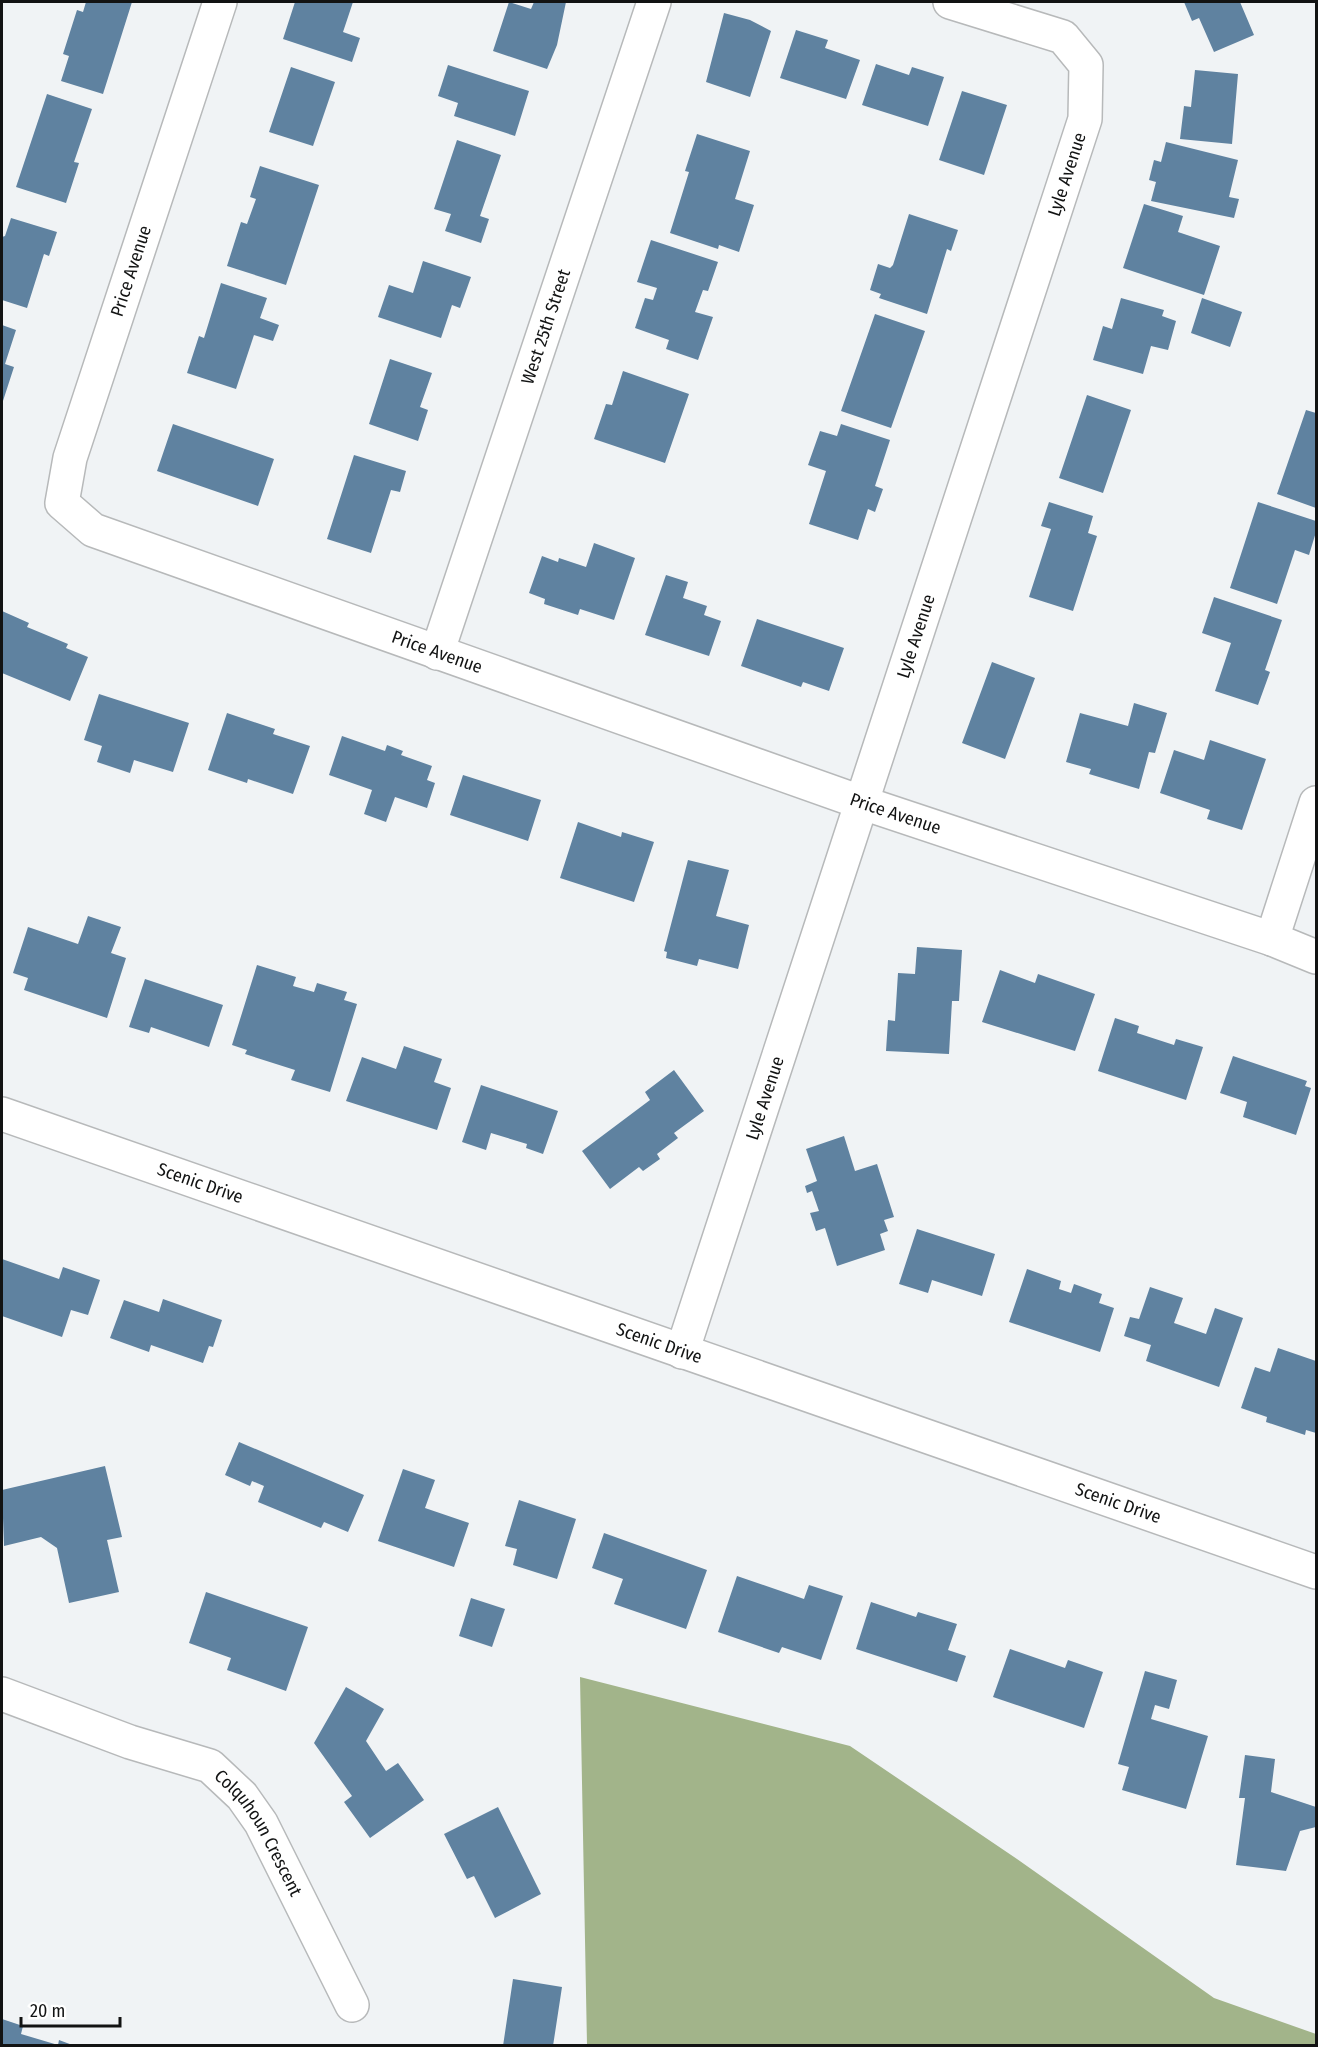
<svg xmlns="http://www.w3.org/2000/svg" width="1318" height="2047" font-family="'Fira Sans Condensed',sans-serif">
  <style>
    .forest { fill: #a2b48a }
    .building { fill: #5f82a0 }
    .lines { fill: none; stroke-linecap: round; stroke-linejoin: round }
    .minor-casing { stroke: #b7b9ba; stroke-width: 36 }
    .minor { stroke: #fff; stroke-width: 33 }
    .labels { text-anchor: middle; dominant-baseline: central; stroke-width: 6; stroke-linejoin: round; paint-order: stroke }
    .street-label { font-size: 18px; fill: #121313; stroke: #fff }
  </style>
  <rect width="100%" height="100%" fill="#f0f3f5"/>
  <!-- forest -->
  <path class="forest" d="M580,1677L850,1746L1017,1859L1214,1998L1316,2034V2045H587Z"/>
  <!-- building -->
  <path class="building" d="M86,2H132L103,94L61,81L69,56L63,54L77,10L83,12Z
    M295,2H353L343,32L360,38L352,62L283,39Z
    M509,2L531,9L534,2H566L557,45L547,69L493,51Z
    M1184,2H1240L1254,35L1214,52L1199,18L1192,21Z
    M724,13L750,20L771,31L750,97L706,82Z
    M796,30L828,40L825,48L860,60L846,99L780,78Z
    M876,64L909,75L912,67L944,77L928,126L862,105Z
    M448,65L529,91L515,136L454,116L458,103L438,96Z
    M291,67L335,82L313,146L269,132Z
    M1195,70L1238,74L1232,144L1180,139L1184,106L1191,107Z
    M962,91L1007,105L984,175L939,160Z
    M47,94L92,109L74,162L79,163L66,203L16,187Z
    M697,134L750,151L735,199L754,205L739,252L719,245L718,249L670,233L689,172L685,171Z
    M457,140L501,155L480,216L489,219L481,243L445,231L451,214L434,209Z
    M1166,142L1238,160L1229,197L1239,199L1234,218L1151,201L1156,182L1149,180L1154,160L1161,162Z
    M260,166L319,185L286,285L227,266L241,222L247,224L256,199L250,197Z
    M1144,204L1183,216L1178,232L1220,246L1204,295L1123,268Z
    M909,214L958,230L951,251L947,249L927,314L879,298L881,294L870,290L878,264L890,268L893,265Z
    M11,218L57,232L49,256L44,254L27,308L2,300V237L5,236Z
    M651,240L718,262L708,291L703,290L695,312L713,317L698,360L666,349L669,340L635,328L645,298L653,300L657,288L637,282Z
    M423,261L471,277L460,308L452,305L441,338L378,317L389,285L413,293Z
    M221,283L267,298L260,318L279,325L273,341L254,335L236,389L187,373L199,336L204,338Z
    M1121,298L1164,310L1162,316L1176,321L1168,350L1151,346L1143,374L1093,360L1103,326L1112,329Z
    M1202,298L1242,312L1230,347L1191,333Z
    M875,314L925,331L891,428L841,411Z
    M2,325L16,330L5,364L14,367L2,404Z
    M390,359L432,373L420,407L428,410L418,441L369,424Z
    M623,371L689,394L665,463L594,439L606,404L612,405Z
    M1087,395L1131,410L1103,493L1059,478Z
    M1306,410L1316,413V508L1277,494Z
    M173,424L274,459L258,506L157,471Z
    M841,424L890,440L875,486L883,489L875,512L868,509L858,540L809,524L826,471L808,465L820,431L837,436Z
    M354,455L406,471L400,492L391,490L371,553L327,539Z
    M1049,502L1093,516L1088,533L1097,536L1073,611L1029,597L1051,529L1041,526Z
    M1258,502L1316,521V532L1309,555L1295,550L1277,604L1230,588Z
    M594,543L635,558L614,620L580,609L578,615L544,604L545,599L529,593L542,556L558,562L559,558L586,567Z
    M666,575L688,582L683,598L707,606L704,615L721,621L709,656L645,635Z
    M1214,597L1282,620L1265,670L1270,672L1258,705L1215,691L1231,643L1202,633Z
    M2,611L29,623L27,627L68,644L66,648L88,657L70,701L2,673Z
    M757,619L844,648L829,691L803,682L801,687L741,666Z
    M992,662L1035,678L1005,759L962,743Z
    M99,694L189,723L173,772L134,760L130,773L97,762L102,746L84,740Z
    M1134,703L1167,713L1155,753L1149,752L1139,789L1089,774L1091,769L1066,762L1080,713L1128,726Z
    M227,713L275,729L273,734L310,746L293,794L248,779L247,783L208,770Z
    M342,736L385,751L387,745L403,751L401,755L432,766L427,780L435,783L427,808L395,797L386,822L364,814L372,790L329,775Z
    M1210,740L1266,759L1242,830L1207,819L1210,810L1160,793L1174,750L1204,760Z
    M463,775L541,800L528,841L450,815Z
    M578,822L621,837L622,832L654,842L634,902L560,878Z
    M688,860L729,870L716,916L749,925L738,969L699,959L697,966L666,958L667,952L664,951Z
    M88,916L121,927L111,953L126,958L107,1018L24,990L28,978L13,973L28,927L78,944Z
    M917,947L962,950L959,1001H952L949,1054L886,1051L888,1020L895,1021L898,973L915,974Z
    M257,965L296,977L293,986L314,992L317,983L347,992L344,1000L357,1004L330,1092L291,1080L295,1070L245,1054L247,1050L232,1045Z
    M1000,970L1035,983L1038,974L1095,994L1075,1051L982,1022Z
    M145,979L223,1005L209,1047L151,1027L149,1033L129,1027Z
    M1115,1018L1139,1026L1137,1033L1174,1045L1176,1039L1203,1047L1186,1100L1098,1071Z
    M404,1046L442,1059L434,1082L451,1088L437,1130L346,1101L362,1057L396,1069Z
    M1233,1056L1307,1081L1305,1086L1311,1088L1296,1135L1243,1117L1247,1102L1220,1093Z
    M674,1070L704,1111L674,1133L678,1138L657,1154L660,1159L643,1171L639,1167L610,1189L582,1151L650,1100L645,1092Z
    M481,1085L558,1111L543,1154L526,1148L527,1144L491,1133L486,1150L462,1142Z
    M844,1136L855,1171L877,1164L894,1217L884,1220L888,1231L880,1234L885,1250L837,1266L825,1228L816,1231L810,1213L819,1211L812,1191L807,1193L805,1186L817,1181L806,1149Z
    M917,1229L995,1254L982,1296L932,1280L928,1293L899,1284Z
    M2,1259L59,1279L63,1267L100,1280L88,1315L71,1310L62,1337L2,1316Z
    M1027,1269L1061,1281L1059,1289L1071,1293L1074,1284L1102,1294L1099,1303L1114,1308L1100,1352L1009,1322Z
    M1150,1287L1183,1298L1174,1323L1206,1334L1215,1308L1243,1318L1219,1387L1146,1361L1151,1345L1124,1336L1130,1317L1139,1319Z
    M163,1299L222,1320L213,1347L209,1346L203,1363L151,1345L149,1352L110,1338L124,1300L159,1312Z
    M1278,1348L1316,1361V1433L1306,1430L1305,1435L1266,1422L1267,1417L1241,1408L1255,1367L1270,1372Z
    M239,1442L364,1495L348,1532L324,1522L321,1528L258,1502L264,1486L252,1481L250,1486L225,1475Z
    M105,1466L122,1537L107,1540L119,1592L69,1603L57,1548L41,1537L4,1546L2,1490Z
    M403,1469L435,1480L425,1508L469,1523L454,1567L378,1541Z
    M519,1500L576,1519L557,1579L513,1565L517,1549L505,1546Z
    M604,1533L707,1570L686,1629L614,1604L623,1579L592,1568Z
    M737,1576L804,1599L809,1585L843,1596L821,1660L782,1647L779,1653L718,1632Z
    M206,1592L308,1627L286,1691L227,1670L231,1658L189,1643Z
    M471,1598L505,1609L492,1647L459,1636Z
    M871,1602L916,1617L918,1612L957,1624L948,1650L966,1656L957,1682L856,1649Z
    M1010,1649L1065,1668L1068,1660L1103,1672L1084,1728L993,1697Z
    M1145,1671L1177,1680L1169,1709L1155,1705L1151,1719L1208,1736L1186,1809L1122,1790L1129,1767L1118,1764Z
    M346,1687L384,1709L366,1741L386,1771L398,1763L424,1800L370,1838L344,1802L352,1796L314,1743Z
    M1245,1755L1275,1759L1271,1792L1316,1807V1827L1300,1831L1286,1871L1236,1865L1245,1798H1239Z
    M498,1807L541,1894L495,1918L474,1876L467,1879L444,1834Z
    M513,1979L562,1987L553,2046H503Z
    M2,2019L23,2026L21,2034L58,2045L59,2040L75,2046H2Z"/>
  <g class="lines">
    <!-- minor casing -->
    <g class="minor-casing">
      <g id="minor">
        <path id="s1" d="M220,2L70,458L62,503L93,530L863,803L1272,939L1316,957"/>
        <path id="s2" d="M437,653L654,2"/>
        <path d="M1272,939L1316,803"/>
        <path id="s3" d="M2,1114L1316,1572"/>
        <path id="s4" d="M682,1352L1085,119L1086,65L1063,37L950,2"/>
        <path id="s5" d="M2,1694L130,1742L210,1766L242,1796L261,1823L352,2005"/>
      </g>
    </g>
    <!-- minor -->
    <use href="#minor" class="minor"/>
  </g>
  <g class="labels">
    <!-- street labels -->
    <g class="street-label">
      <text stroke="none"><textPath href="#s4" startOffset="1239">Lyle Avenue</textPath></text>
      <text transform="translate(131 271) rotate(-72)">Price Avenue</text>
      <text stroke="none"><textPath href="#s2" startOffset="344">West 25th Street</textPath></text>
      <text stroke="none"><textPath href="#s4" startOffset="753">Lyle Avenue</textPath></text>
      <text stroke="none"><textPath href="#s1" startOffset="932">Price Avenue</textPath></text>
      <text stroke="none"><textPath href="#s1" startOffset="1418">Price Avenue</textPath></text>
      <text stroke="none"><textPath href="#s4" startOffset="267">Lyle Avenue</textPath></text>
      <text stroke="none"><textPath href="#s3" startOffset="210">Scenic Drive</textPath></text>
      <text stroke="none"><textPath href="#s3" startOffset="696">Scenic Drive</textPath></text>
      <text stroke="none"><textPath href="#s3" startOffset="1182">Scenic Drive</textPath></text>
      <text stroke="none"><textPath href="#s5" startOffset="304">Colquhoun Crescent</textPath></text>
    </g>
  </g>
  <!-- border -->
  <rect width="1318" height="2047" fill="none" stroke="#121313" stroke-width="6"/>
  <!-- scale -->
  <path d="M21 2017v9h99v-9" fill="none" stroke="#121313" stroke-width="3"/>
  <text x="30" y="2017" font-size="18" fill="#121313" stroke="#ffffff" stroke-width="4.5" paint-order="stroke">20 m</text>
</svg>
